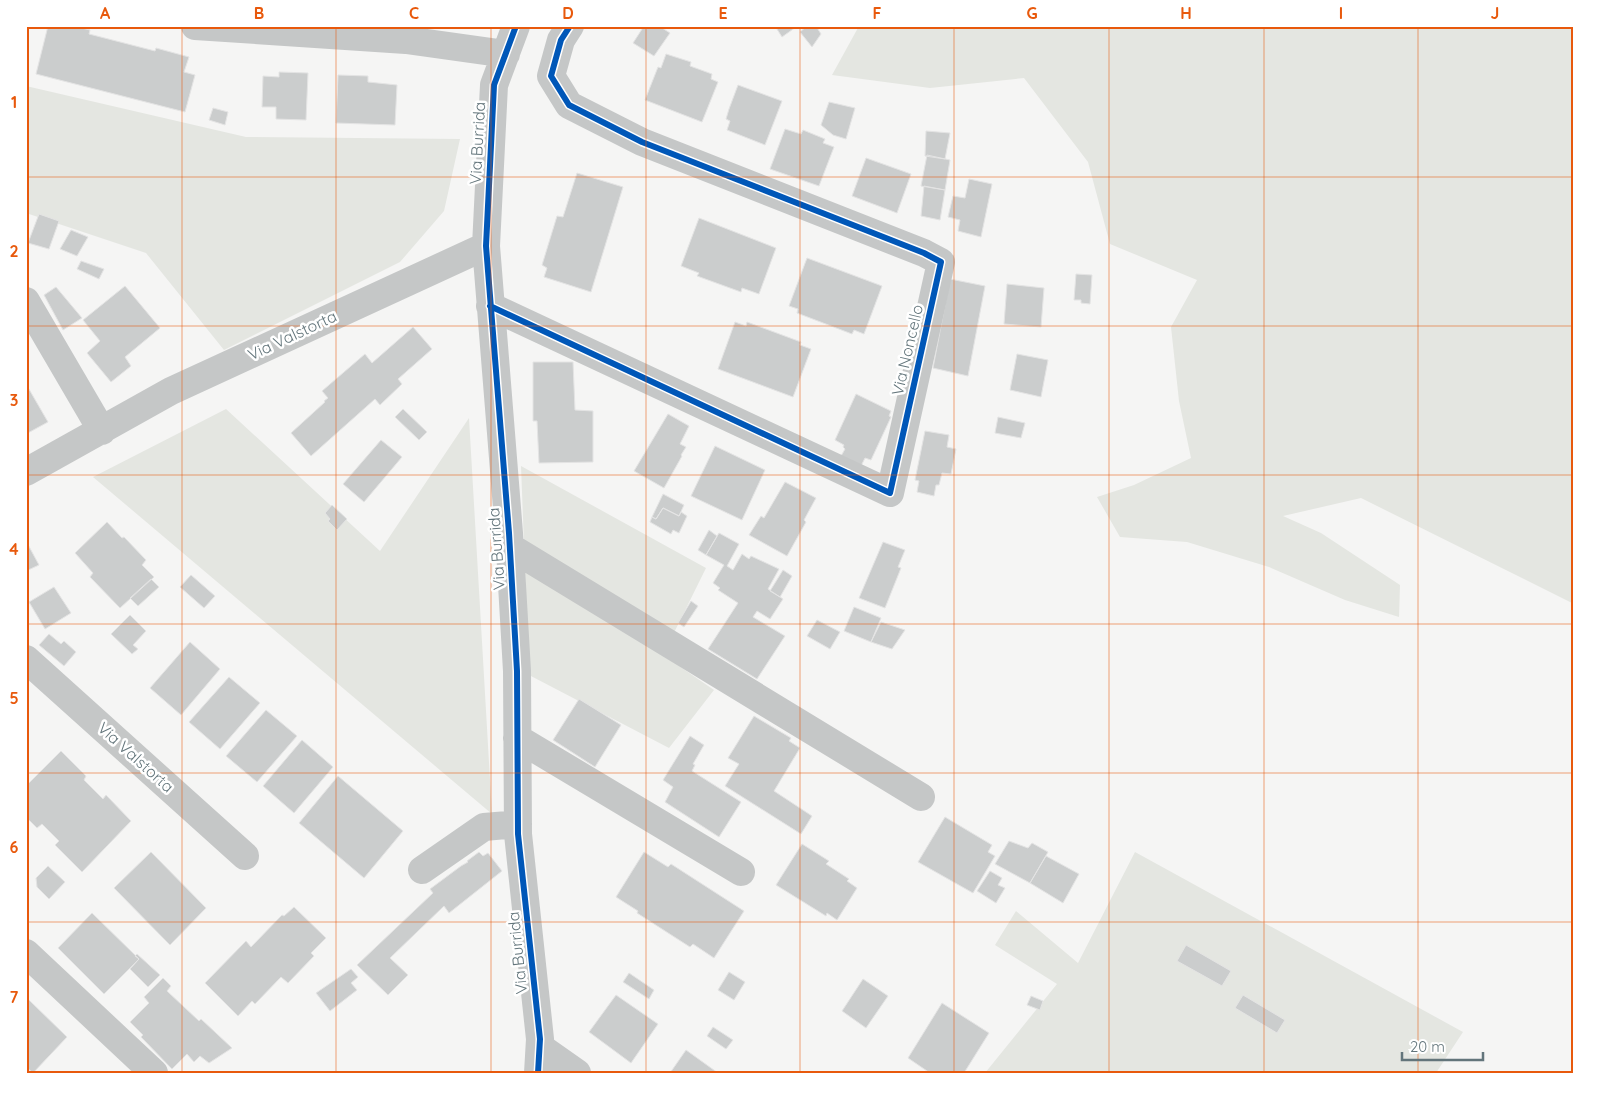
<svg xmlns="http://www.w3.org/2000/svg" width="1600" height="1099" font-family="Quicksand,sans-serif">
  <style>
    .green { fill: #e4e6e1 }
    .building { fill: #cbcdcd; stroke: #e4e4e4 }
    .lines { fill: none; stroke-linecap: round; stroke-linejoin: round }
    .minor { stroke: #c5c7c7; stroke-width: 28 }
    .cycleway-casing { stroke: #fff; stroke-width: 9 }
    .cycleway { stroke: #0057b8; stroke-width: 6 }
    .grid { fill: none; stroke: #e8590c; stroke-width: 1; stroke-opacity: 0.55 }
    .labels { text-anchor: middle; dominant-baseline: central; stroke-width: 5; stroke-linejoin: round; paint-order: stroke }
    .street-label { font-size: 16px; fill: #63757b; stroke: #fff }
    .neatline { fill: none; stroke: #e8590c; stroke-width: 2 }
    .grid-label { font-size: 16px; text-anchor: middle; font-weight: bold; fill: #e8590c }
  </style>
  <rect width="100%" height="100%" fill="#f5f5f4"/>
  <!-- green -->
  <path class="green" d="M859,26H1574V604L1361,498L1283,516L1321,533L1400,585L1399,617L1345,600L1269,567L1187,542L1120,537L1097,497L1134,485L1191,458L1179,401L1171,327L1197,280L1110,244L1088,162L1024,78L930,88L832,75Z
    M26,86L246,137L460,139L444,211L400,262L224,350L146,253L26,213Z
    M226,409L380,551L469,418L492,814L93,477Z
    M521,466L706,568L663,655L714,690L669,748L529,675Z
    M1135,852L1463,1032L1436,1073H985L1057,984L995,945L1016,911L1078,963Z"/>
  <!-- building -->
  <path class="building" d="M48,26H73L90,30L89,34L155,51L156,48L189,57L184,72L195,75L185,112L36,74Z
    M644,26H659L670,33L654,56L633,43Z
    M775,26H795L796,27L782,37Z
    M807,26H816L821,34L812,47L800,32Z
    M666,54L691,62L690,66L712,74L711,79L718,82L702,122L645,100L658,67L661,68Z
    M279,72L308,73L306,120L276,119V107H262L263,76L279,77Z
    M338,75L368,76V82L397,85L395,125L336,123Z
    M738,85L782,101L765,145L727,130L730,121L726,119L729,109Z
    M829,102L855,108L846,139L833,135L821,125Z
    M213,108L228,112L225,125L209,120Z
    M785,129L801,134L803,130L825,139L823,143L834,147L819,186L770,169Z
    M926,131L950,133L945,159L925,156Z
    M927,155L950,160L945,190L921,186Z
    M866,158L911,174L897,213L852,196Z
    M577,173L623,187L591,292L544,277L547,268L542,265L557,216L563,217Z
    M969,179L992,184L981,237L958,231L960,220L948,217L953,196L965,198Z
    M924,186L945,190L940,220L921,216Z
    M39,214L59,221L49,249L28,243Z
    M699,218L776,248L759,294L742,288L741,292L697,276L699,273L681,266Z
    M71,230L88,237L77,256L60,249Z
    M807,258L882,286L864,334L854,330L852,334L797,313L798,309L789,306Z
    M81,261L104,269L99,279L77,269Z
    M1076,274L1092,275L1090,304L1081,303V300H1074Z
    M950,279L985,286L968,376L933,368Z
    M1007,284L1044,288L1041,327L1004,324Z
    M125,286L160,328L125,357L131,366L111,382L87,353L100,341L83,320Z
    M56,287L82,318L63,330L44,295Z
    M735,322L746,326L747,322L801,342L800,345L811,349L793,397L718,369Z
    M413,327L432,349L398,379L402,384L380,405L375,399L311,456L291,433L325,402L324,401L328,398L322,391L365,354L372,363Z
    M1017,354L1048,360L1041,397L1010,390Z
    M533,362H573L575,410L593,411V462L539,463L537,421H533Z
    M26,384L48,422L26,434Z
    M856,394L891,411L889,416L891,417L871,460L865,458L861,466L841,456L845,449L843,447L844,445L835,440Z
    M403,409L427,432L419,440L395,417Z
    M668,414L689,426L680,444L686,447L681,455L682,456L664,488L634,471Z
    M998,417L1025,423L1021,438L995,433Z
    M925,431L949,435L947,447L956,449L951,474L942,473L939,485H936L934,496L917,492L919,481L915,480Z
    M381,440L402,457L364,502L343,484Z
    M715,446L765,470L742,520L691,496Z
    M785,482L816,498L804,520L806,522L787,556L749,535L761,516L764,518Z
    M663,494L684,505L679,516L663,508L656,519L652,517Z
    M332,505L347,519L337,530L328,521L330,519L325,513Z
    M663,508L679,516L681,512L687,516L679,533L673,530L671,534L650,522L652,517L656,519Z
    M107,522L122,538L124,537L146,560L142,565L154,577L120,608L90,577L93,573L75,553Z
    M709,530L717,536L706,555L698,550Z
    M719,533L739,544L727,566L733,570L742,554L749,559L751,556L779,569L768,589L783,599L770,619L757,611L753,617L785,636L757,679L708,649L738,603L718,590L720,588L713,583L724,565L706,555Z
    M26,541L39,565L26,571Z
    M883,542L905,550L898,567L901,568L885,608L859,598Z
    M783,570L792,576L780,597L770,591Z
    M191,575L215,596L204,608L180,587Z
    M151,579L159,587L138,606L130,598Z
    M54,587L71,613L45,629L29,602Z
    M691,601L698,606L684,627L678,623Z
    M854,607L881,618L871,642L844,631Z
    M130,615L146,631L133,645L138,649L132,654L111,634Z
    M817,620L840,632L830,649L807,636Z
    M881,622L905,630L892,649L871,642Z
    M49,634L61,644L64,641L76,652L64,666L39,645Z
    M190,642L220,669L181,715L150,688Z
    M229,677L260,703L220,749L189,722Z
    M579,699L621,725L595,767L553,740Z
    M266,710L297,736L257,782L226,756Z
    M754,716L791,738L789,741L800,748L774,791L812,816L801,834L725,786L739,764L728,758Z
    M690,736L704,745L693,764L695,765L692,771L741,802L719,837L665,802L673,787L663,780Z
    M302,740L333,767L294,813L263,786Z
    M61,751L86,776L84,780L103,799L106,795L131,821L82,872L55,845L59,841L42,824L37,828L26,817V786Z
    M338,776L403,831L364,878L299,823Z
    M945,817L992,845L988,852L995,856L973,893L918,862Z
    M1009,841L1028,848L1032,843L1048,852L1030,883L995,864Z
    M802,844L829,861L826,864L849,879L847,881L857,888L837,920L827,913L826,916L776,885Z
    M151,852L206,908L170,945L114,888Z
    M479,852L483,856L488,853L502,871L449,913L444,906L390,958L408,975L388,995L357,965L433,893L430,889L461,866L468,862L467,861Z
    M644,852L668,867L671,864L744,911L714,958L693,944L690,947L637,913L638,911L616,897Z
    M1046,856L1079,874L1063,903L1030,883Z
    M48,866L65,882L49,899L37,887L36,878Z
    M990,871L1002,878L998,885L1005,888L996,903L977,891Z
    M294,907L326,938L311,953L314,956L288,983L281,977L255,1004L252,1001L238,1016L205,983L246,941L251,947L282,915L284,916Z
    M92,913L139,959L104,994L58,948Z
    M1186,945L1231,971L1222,986L1177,961Z
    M137,954L160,975L148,987L130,969L139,959L135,956Z
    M351,969L358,977L351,983L357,990L330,1011L316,993Z
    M729,972L745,982L734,1000L718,990Z
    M629,973L654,990L649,999L623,982Z
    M163,978L171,986L167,991L199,1021L201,1019L232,1048L209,1063L200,1056L194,1062L187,1054L172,1069L141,1037L143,1035L130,1022L149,1003L144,997Z
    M863,979L888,996L866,1028L842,1011Z
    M616,995L658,1024L631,1063L589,1032Z
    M1243,995L1285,1020L1277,1033L1235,1008Z
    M1031,996L1043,1001L1040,1010L1027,1005Z
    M28,999L67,1037L33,1073L26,1067V1001Z
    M942,1003L989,1033L964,1073H930L908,1058Z
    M713,1027L733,1040L726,1049L707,1036Z
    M686,1050L718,1073H670Z"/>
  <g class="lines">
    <!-- minor -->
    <path class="minor" d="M195,26L406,40L506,54
      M516,26L494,85L486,246L509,533L517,671L518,834L540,1039L538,1073
      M26,301L102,431
      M490,306L890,493L941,262L924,253L642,142L569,105L551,76L561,40L570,26
      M26,472L171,391L486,246
      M510,547L921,797
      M26,659L245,856
      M517,738L741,872
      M422,870L484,827L518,824
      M26,953L154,1073
      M540,1047L577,1073"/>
    <!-- cycleway casing -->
    <g class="cycleway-casing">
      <path id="cycleway" d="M516,26L494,85L486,246L509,533L517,671L518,834L540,1039L538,1073
        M490,306L890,493L941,262L924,253L642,142L569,105L551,76L561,40L570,26"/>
    </g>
    <!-- cycleway -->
    <use href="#cycleway" class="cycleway"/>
  </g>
  <!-- grid -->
  <path class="grid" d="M182,26V1073M336,26V1073M491,26V1073M646,26V1073M800,26V1073M954,26V1073M1109,26V1073M1264,26V1073M1418,26V1073M26,177H1574M26,326H1574M26,475H1574M26,624H1574M26,773H1574M26,922H1574"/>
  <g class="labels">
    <!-- street labels -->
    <g class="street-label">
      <text transform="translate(477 143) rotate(-87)">Via Burrida</text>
      <text transform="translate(292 335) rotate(-25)">Via Valstorta</text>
      <text transform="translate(907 350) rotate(-77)">Via Noncello</text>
      <text transform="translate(496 549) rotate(-94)">Via Burrida</text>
      <text transform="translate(136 757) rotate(42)">Via Valstorta</text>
      <text transform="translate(517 953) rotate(-96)">Via Burrida</text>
    </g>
  </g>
  <!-- border -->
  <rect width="1600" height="1099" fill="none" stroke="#ffffff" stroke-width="55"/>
  <!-- scale -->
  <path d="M1402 1052v8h81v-8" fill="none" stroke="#63757b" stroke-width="2.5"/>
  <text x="1410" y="1052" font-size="15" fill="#63757b" stroke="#ffffff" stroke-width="4" paint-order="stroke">20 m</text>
  <rect x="28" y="28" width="1544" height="1044" class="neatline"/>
  <g class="grid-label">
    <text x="105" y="19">A</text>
    <text x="259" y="19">B</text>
    <text x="414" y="19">C</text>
    <text x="568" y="19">D</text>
    <text x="723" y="19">E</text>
    <text x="877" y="19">F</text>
    <text x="1032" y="19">G</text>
    <text x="1186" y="19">H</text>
    <text x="1341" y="19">I</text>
    <text x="1495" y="19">J</text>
    <text x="14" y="108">1</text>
    <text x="14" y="257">2</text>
    <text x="14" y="406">3</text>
    <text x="14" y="555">4</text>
    <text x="14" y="704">5</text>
    <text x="14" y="853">6</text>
    <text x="14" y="1003">7</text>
  </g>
</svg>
